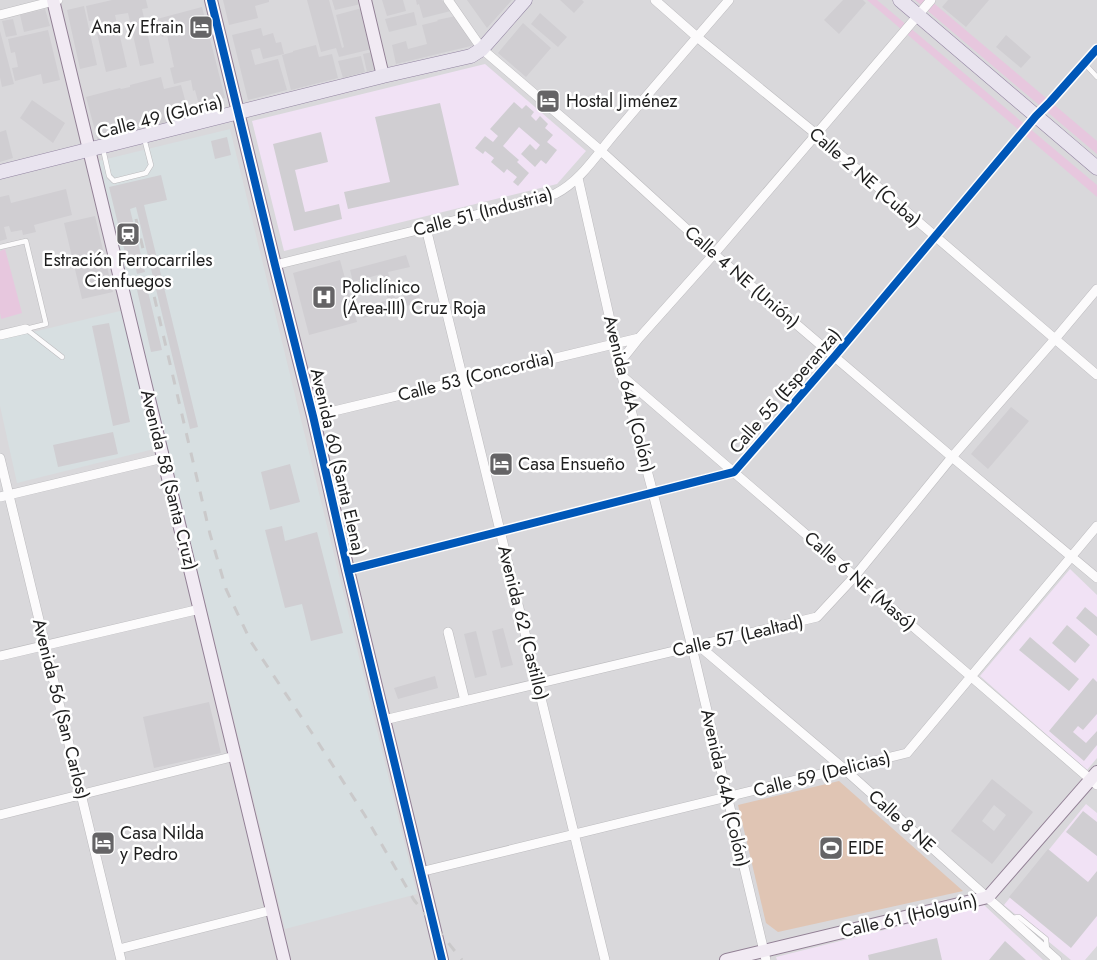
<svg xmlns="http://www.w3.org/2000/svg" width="1097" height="960" font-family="Jost,sans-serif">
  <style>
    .residential { fill: #d9d8db }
    .industrial { fill: #d7dfe1 }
    .education { fill: #f1e2f5 }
    .grass { fill: #e7c7de }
    .pitch { fill: #e0c5b4 }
    .building { fill: #d0ced2; fill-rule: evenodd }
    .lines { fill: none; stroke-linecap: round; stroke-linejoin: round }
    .lane-casing { stroke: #bcbbbe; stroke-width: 5.5 }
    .street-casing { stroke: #bcbbbe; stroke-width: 10 }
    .secondary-casing { stroke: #928095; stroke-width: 14 }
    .primary-casing { stroke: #9284a1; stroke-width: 15 }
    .lane { stroke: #fcfbfc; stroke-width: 4.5 }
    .street { stroke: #fcfbfc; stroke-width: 9 }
    .secondary { stroke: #f1eaf3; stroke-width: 12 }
    .primary { stroke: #e9e4ef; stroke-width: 14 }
    .rail { stroke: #cac9ca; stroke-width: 3; stroke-dasharray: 10 10; stroke-linecap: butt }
    .cycleway-casing { stroke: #fff; stroke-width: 11 }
    .cycleway { stroke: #0057b8; stroke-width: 8 }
    .labels { text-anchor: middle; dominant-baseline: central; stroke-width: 5; stroke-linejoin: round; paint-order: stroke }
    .poi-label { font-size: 18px; fill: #1e1e1e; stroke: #fff; text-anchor: start }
    .street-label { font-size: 18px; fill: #1e1e1e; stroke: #fff }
  </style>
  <rect width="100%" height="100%" fill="#e9e6ec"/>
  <!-- residential -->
  <path class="residential" d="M0,0H1097V960H0Z"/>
  <!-- industrial -->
  <path class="industrial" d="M230,129L417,894L285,929L98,161Z
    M124,310L154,449L17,483L0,406V340Z"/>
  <!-- education -->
  <path class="education" d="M485,64L586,151L557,184L284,251L252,121Z
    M1070,569L1097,595V758L1087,770L980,676Z
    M1086,804L1097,813V946L1085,960H1071L1004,905Z
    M984,905L1043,960H777L776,957Z"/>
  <!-- grass -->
  <path class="grass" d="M867,0H877L1097,185V197Z
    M915,0H930L1097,141V154Z
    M5,249L22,313L1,319L0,313V251Z"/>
  <!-- pitch -->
  <path class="pitch" d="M839,781L963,891L778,932L766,923L738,805Z"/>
  <!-- building -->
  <path class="building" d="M112,0H146L148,8L142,9L154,63L140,66L128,13L115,15L127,67L106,72L94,20L89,21L86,6Z
    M223,0H269V2L255,6L258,18L229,25Z
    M307,0H329L342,48L344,47L336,15L362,8L372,49L339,57L336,48L321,52Z
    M332,0H360L361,4L335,10Z
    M382,0H403L406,11L387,16Z
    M416,0H442L451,11L423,18L419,4L417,5Z
    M467,0H512L487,28Z
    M560,0H582L584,2L574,13Z
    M843,0H863L866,3L839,34L824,20Z
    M948,0H989L966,27L942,7Z
    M84,6L97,65L80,69L67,10Z
    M202,7L225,98L199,105L195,90L193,91L191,80L174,84L170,68L174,67L167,35L162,37L157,19Z
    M45,9L50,26L24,32L20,15Z
    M414,12L417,25L389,32L385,19Z
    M540,13L567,37L558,47L531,24Z
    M456,16L475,45L396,64L392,45L406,41L408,49L427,44L422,25L438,21L437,20Z
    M13,19L17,35L6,37L2,21Z
    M523,23L551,48L526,77L498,53Z
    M261,28L263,36L273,33L276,43L281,42L284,54L263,59L260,48L251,50L255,65L278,59L287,90L248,100L232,35Z
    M48,30L60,80L43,84L41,74L15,81L12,68L18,67L15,52L11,53L8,39Z
    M0,31L14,84L2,87L0,77Z
    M1006,35L1031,57L1021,68L996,47Z
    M316,45L319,57L332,54L338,78L291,90L282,55L293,52V51Z
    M373,52L377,69L367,72L363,54Z
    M361,56L365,72L343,78L338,61Z
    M161,77L164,89L181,85L190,118L98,142L86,97L120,88L121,89L130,87V85Z
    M32,100L65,123L53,143L20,118Z
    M514,102L522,109L526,105L534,112L531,116L536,121L540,116L548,124L545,128L553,135L547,142L557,150L546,164L541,160L535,167L521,154L530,144L536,150L540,145L519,127L503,146L519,160L517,162L529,173L518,186L513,182L517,177L507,169L504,173L491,162L494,158L485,151L483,154L475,148L485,136L493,142L498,136L490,129Z
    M440,103L459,185L348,209L344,192L390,182L375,117Z
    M6,130L13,158L0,162V132Z
    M321,132L328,162L295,170L305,212L339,204L342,219L294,231L273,144Z
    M227,137L231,155L215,159L211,141Z
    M161,175L167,200L144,205L198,427L190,429L136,207L130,209L145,272L137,274L134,259L127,261L109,187Z
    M66,189L72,215L34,225L36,232L23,235L22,230L11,232L9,226L4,227L7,239L0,241V197L9,195L11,203Z
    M95,216L113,292L82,299L64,223Z
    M406,255L410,267L388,272L395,298L418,292L421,302L363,318L360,308L388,300L381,274L353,282L350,270Z
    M340,260L357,322L309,335L293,273Z
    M145,279L162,350L151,352L135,281Z
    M109,323L130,422L113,426L92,326Z
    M1011,407L1029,421L988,469L971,454Z
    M113,432L118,454L58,467L53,445Z
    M290,464L300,502L270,510L261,472Z
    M282,526L285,541L317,532L343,633L311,641L302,604L285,608L265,530Z
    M1085,607L1097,617V636L1076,618Z
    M1067,625L1090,645L1075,663L1052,643Z
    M503,628L513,665L501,668L492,631Z
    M476,631L487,675L475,678L464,634Z
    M1030,637L1079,679L1069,691L1019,650Z
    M435,676L438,688L398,699L394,688Z
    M1093,678L1097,682V714L1083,730L1078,726L1073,732L1086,743L1097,731V745L1084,761L1049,731Z
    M209,702L221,753L154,768L143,717Z
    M992,779L1033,812L992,864L951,831ZM994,805L1006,815L994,831L982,821Z
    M1083,811L1097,822V856L1066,832Z
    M1048,849L1088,882L1097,871V916L1071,948L1009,897Z
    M937,938L942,960H869L868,955Z
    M1005,941L1026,960H989Z"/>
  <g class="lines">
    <!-- lane casing -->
    <g class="lane-casing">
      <path id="lane" d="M1084,63L1097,77
        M103,149L109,176L114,181L146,173L151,165L144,138
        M0,247L26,241L46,324L26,329
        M26,329L62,357
        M1012,918L1019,917L1046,939L1047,950"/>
    </g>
    <!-- street casing -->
    <g class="street-casing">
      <path id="street" d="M448,0L482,49L600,150L714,254L952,457L1097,578
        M655,0L697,37L816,134L1097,375
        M0,15L58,0
        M578,178L615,342L622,376L653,493L692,647L766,960
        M426,228L605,960
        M275,265L426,228L555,194C581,181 597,154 616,132C653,88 691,44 729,0
        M0,335L26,329
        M620,362L639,338L714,254L931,0
        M622,376L1097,785
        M313,416L639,338
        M0,458L121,960
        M0,497L163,458
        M348,570L734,472L834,357L1036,116L1050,102L1097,49
        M448,632L465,701
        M698,645L843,768L1057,960
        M0,656L200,609
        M384,720L817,617L855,576L952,457L1055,339L1097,289
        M0,815L235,756
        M420,872L907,753L1097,526
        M119,949L272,910"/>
    </g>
    <!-- secondary casing -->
    <g class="secondary-casing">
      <path id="secondary" d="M53,0L284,960
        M211,0L275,265L313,416L348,570L442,960
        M365,0L383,76
        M726,960L988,897L1097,772"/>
    </g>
    <!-- primary casing -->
    <g class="primary-casing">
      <path id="primary" d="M900,0L1097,168
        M0,172L383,76L471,56L482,49L525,0"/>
    </g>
    <!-- lane -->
    <use href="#lane" class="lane"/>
    <!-- street -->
    <use href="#street" class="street"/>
    <!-- secondary -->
    <use href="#secondary" class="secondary"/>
    <!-- primary -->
    <use href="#primary" class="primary"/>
    <!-- rail -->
    <path class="rail" d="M136,219L210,534L226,589L251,642L312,733L364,814L414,900L462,960"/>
    <!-- cycleway casing -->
    <g class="cycleway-casing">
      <path id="cycleway" d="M211,0L275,265L313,416L348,570L442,960
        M348,570L734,472L834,357L1036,116L1050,102L1097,49"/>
    </g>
    <!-- cycleway -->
    <use href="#cycleway" class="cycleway"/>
  </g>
  <!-- icons -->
  <defs>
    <g id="hotel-square" transform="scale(1.25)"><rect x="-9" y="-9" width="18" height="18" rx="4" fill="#656466" stroke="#fff"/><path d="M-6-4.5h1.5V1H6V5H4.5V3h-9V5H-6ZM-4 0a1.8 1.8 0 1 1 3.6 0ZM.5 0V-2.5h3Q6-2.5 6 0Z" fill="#fff"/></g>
    <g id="station-square" transform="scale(1.25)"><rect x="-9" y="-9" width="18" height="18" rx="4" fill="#656466" stroke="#fff"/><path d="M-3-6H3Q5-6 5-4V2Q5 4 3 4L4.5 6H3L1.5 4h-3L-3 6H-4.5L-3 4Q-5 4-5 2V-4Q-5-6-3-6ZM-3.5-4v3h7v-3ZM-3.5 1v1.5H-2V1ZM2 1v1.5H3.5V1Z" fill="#fff"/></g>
    <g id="hospital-square" transform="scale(1.25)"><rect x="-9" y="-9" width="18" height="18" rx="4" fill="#656466" stroke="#fff"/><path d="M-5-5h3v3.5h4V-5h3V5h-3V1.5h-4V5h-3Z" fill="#fff"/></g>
    <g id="stadium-square" transform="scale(1.25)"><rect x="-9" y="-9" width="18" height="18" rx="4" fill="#656466" stroke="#fff"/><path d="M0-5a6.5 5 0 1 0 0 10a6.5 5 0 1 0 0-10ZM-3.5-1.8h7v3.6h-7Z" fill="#fff"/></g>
  </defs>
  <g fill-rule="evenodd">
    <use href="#hotel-square" x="201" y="27"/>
    <use href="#hotel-square" x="548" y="101"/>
    <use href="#station-square" x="128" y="234"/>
    <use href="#hospital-square" x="324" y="297"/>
    <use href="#hotel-square" x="501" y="464"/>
    <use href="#hotel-square" x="103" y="843"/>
    <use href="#stadium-square" x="831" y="848"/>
  </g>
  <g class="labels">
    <!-- poi labels -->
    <g class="poi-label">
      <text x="184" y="27" text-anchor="end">Ana y Efrain</text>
      <text x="566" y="101">Hostal Jiménez</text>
      <text x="128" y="260" text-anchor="middle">Estración Ferrocarriles<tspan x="128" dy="21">Cienfuegos</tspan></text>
      <text x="342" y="287">Policlínico<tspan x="342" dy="21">(Área-III) Cruz Roja</tspan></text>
      <text x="518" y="464">Casa Ensueño</text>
      <text x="120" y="833">Casa Nilda<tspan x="120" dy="21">y Pedro</tspan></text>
      <text x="848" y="848">EIDE</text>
    </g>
    <!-- street labels -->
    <g class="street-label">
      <text transform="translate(160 117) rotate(-14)">Calle 49 (Gloria)</text>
      <text transform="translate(865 177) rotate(41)">Calle 2 NE (Cuba)</text>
      <text transform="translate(483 212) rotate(-15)">Calle 51 (Industria)</text>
      <text transform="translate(742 277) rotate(41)">Calle 4 NE (Unión)</text>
      <text transform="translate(476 376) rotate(-14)">Calle 53 (Concordia)</text>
      <text transform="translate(785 391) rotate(-49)">Calle 55 (Esperanza)</text>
      <text transform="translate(629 394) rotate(76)">Avenida 64A (Colón)</text>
      <text transform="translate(338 462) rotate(77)">Avenida 60 (Santa Elena)</text>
      <text transform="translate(169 480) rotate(76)">Avenida 58 (Santa Cruz)</text>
      <text transform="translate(860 581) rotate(41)">Calle 6 NE (Masó)</text>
      <text transform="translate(523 623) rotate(76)">Avenida 62 (Castillo)</text>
      <text transform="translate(738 636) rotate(-13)">Calle 57 (Lealtad)</text>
      <text transform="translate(61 709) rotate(76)">Avenida 56 (San Carlos)</text>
      <text transform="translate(822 774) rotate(-14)">Calle 59 (Delicias)</text>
      <text transform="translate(725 788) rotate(77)">Avenida 64A (Colón)</text>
      <text transform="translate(902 821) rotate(42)">Calle 8 NE</text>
      <text transform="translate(909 916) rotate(-13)">Calle 61 (Holguín)</text>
    </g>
  </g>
</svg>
